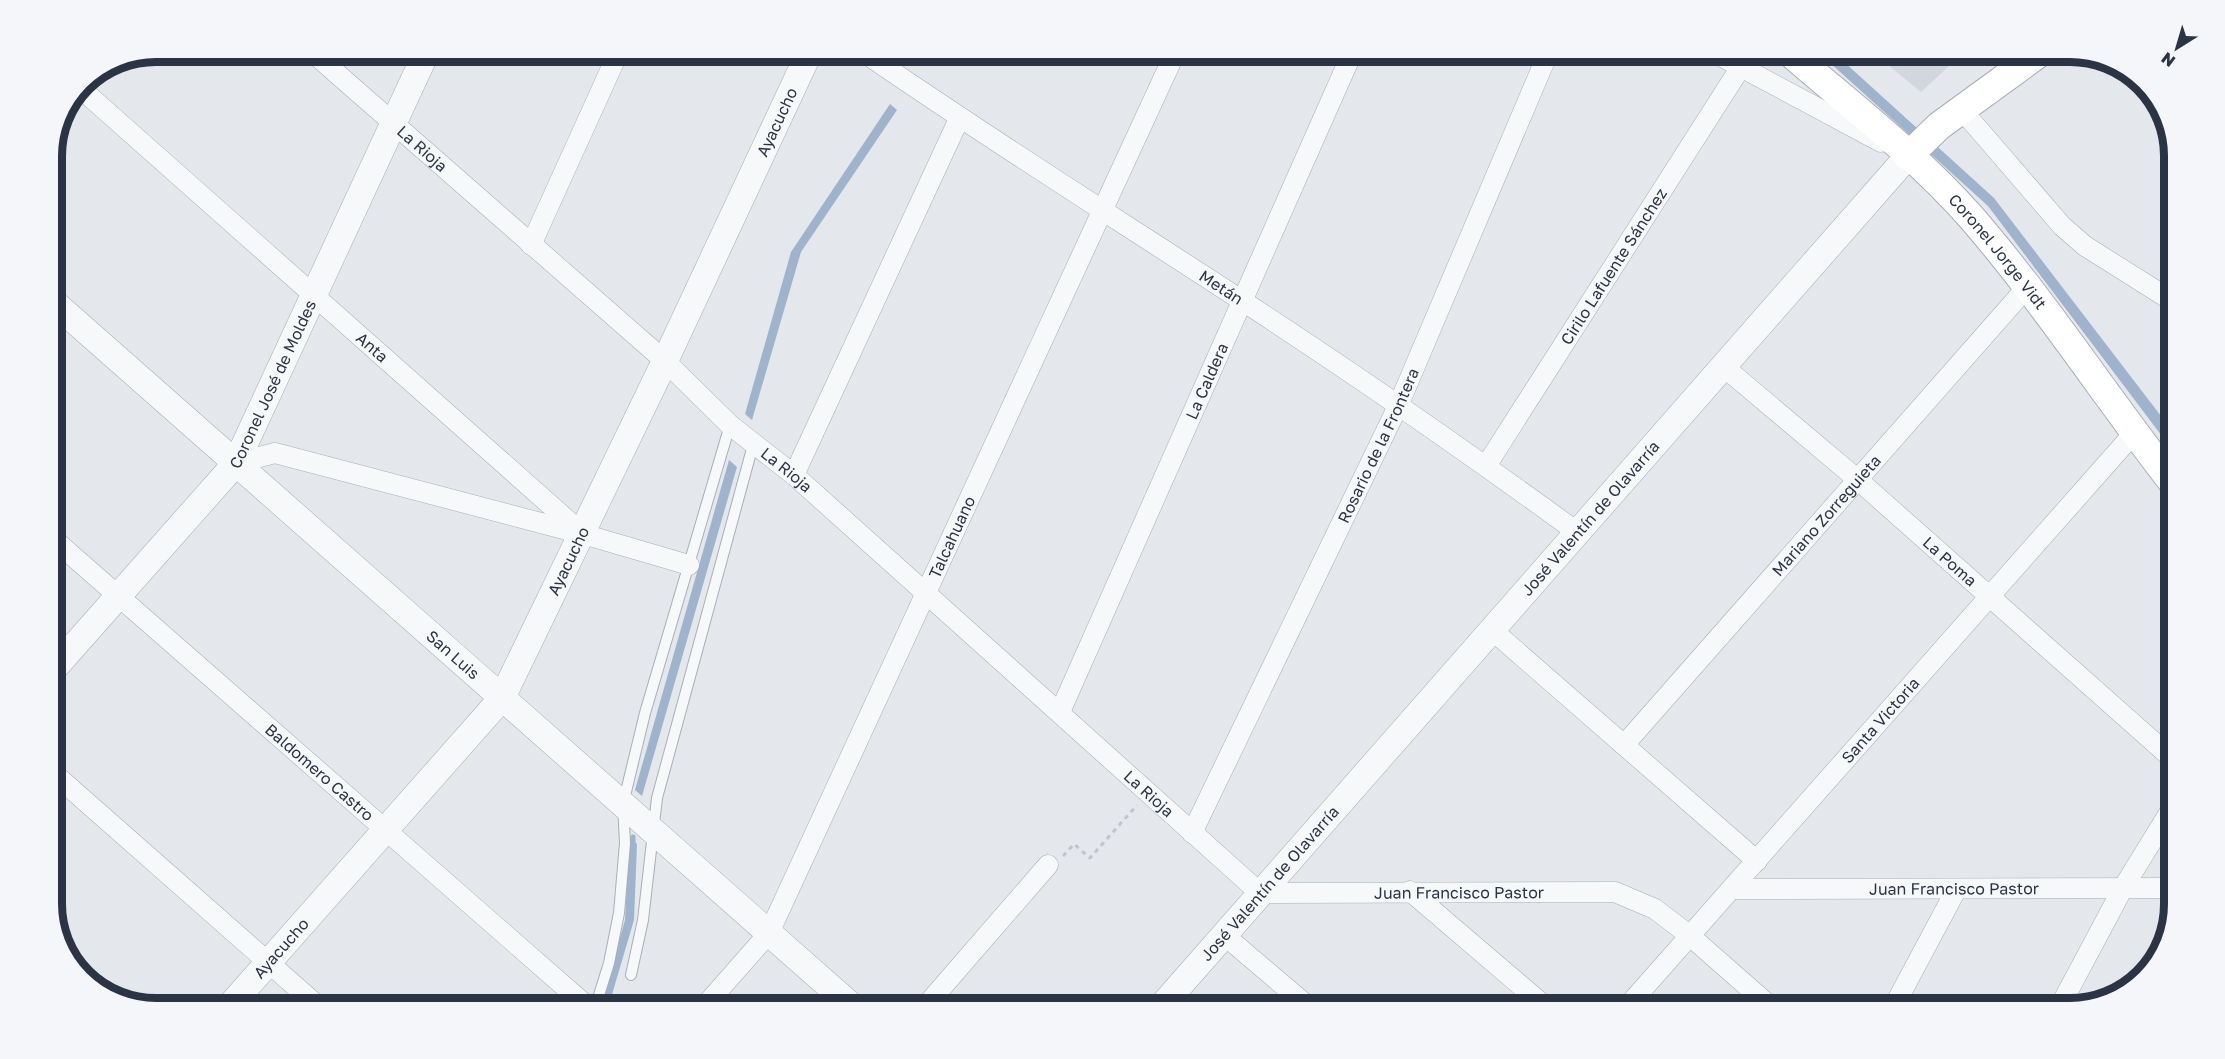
<svg xmlns="http://www.w3.org/2000/svg" width="2225" height="1059" font-family="'Golos Text',sans-serif">
  <style>
    .built { fill: #d2d6de }
    .water { fill: #9fb4cc }
    .lines { fill: none; stroke-linecap: round; stroke-linejoin: round }
    .stream { stroke: #9fb4cc; stroke-width: 5 }
    .service-casing { stroke: #a9aeb7; stroke-width: 12 }
    .minor-casing { stroke: #a9aeb7; stroke-width: 21 }
    .tertiary-casing { stroke: #a9aeb7; stroke-width: 27 }
    .secondary-casing { stroke: #a9aeb7; stroke-width: 30 }
    .path { stroke: #c2c5cb; stroke-width: 3; stroke-dasharray: 4.5 4.5; stroke-linecap: butt }
    .service { stroke: #f7f8fa; stroke-width: 10 }
    .minor { stroke: #f7f8fa; stroke-width: 20 }
    .tertiary { stroke: #f7f8fa; stroke-width: 26 }
    .secondary { stroke: #fff; stroke-width: 28 }
    .labels { text-anchor: middle; dominant-baseline: central; stroke-width: 5; stroke-linejoin: round; paint-order: stroke }
    .street-label { font-size: 16px; fill: #2b3445; stroke: #f4f6f9 }
    .rim { fill: none; stroke: #2b3445; stroke-width: 8 }
  </style>
  <rect width="100%" height="100%" fill="#e4e7ec"/>
  <!-- built -->
  <path class="built" d="M1871,51H1965L1921,92Z"/>
  <!-- water -->
  <path class="water" d="M1817,51H1832L1994,198L2174,433V452L1988,206Z
    M890,104L897,110L801,252L752,420L745,414L791,252Z
    M729,460L737,467L642,796L635,790Z
    M629,837L637,844L634,920L608,1008H600L625,920Z"/>
  <g class="lines">
    <!-- stream -->
    <path class="stream" d="M633,848V837"/>
    <!-- service casing -->
    <g class="service-casing">
      <path id="service" d="M1986,51L2012,72
        M631,975L643,920L657,798L753,445
        M595,1008L609,963L619,913L625,843L623,804L645,713L730,425"/>
    </g>
    <!-- minor casing -->
    <g class="minor-casing">
      <g id="minor">
        <path id="s1" d="M311,51L665,361L730,425L794,475L1260,893L1615,892L1655,909L1689,935L1772,1008"/>
        <path id="s2" d="M862,51C986,137 1114,217 1241,300C1355,374 1467,452 1577,532"/>
        <path d="M1711,51L1881,142"/>
        <path id="s3" d="M79,87L583,534L689,565"/>
        <path d="M1962,110L2062,226L2085,246L2174,302"/>
        <path d="M531,245L619,51"/>
        <path id="s4" d="M1724,367L1857,479L2174,760"/>
        <path d="M236,463L275,453L579,533"/>
        <path id="s5" d="M1486,466L1751,51"/>
        <path d="M794,475L959,119"/>
        <path id="s6" d="M51,537L589,1008"/>
        <path d="M1492,630L1757,861"/>
        <path id="s7" d="M1060,712L1353,51"/>
        <path id="s8" d="M1624,745L2028,286"/>
        <path d="M51,771L320,1008"/>
        <path id="s9" d="M1192,833L1398,406L1549,51"/>
        <path id="s10" d="M1734,889L2174,888"/>
        <path d="M1410,891L1547,1008"/>
        <path d="M1224,935L1310,1008"/>
        <path id="s11" d="M703,1008L769,933L1176,51"/>
        <path d="M924,1008L1048,865"/>
        <path id="s12" d="M1626,1008L2134,433"/>
        <path d="M1893,1008L1956,890"/>
        <path d="M2059,1008L2123,888L2174,805"/>
      </g>
    </g>
    <!-- tertiary casing -->
    <g class="tertiary-casing">
      <g id="tertiary">
        <path id="s13" d="M51,300L854,1008"/>
        <path id="s14" d="M51,672L236,463L427,51"/>
        <path id="s15" d="M228,1008L502,698L665,361L810,51"/>
        <path id="s16" d="M1160,1008L1908,156"/>
      </g>
    </g>
    <!-- secondary casing -->
    <g class="secondary-casing">
      <g id="secondary">
        <path id="s17" d="M1788,51C1849,104 1916,155 1970,216C2044,301 2105,396 2174,484"/>
        <path d="M1908,156L1939,126L2042,51"/>
      </g>
    </g>
    <!-- path -->
    <path class="path" d="M1063,856L1074,844L1090,858L1137,805"/>
    <!-- service -->
    <use href="#service" class="service"/>
    <!-- minor -->
    <use href="#minor" class="minor"/>
    <!-- tertiary -->
    <use href="#tertiary" class="tertiary"/>
    <!-- secondary -->
    <use href="#secondary" class="secondary"/>
  </g>
  <g class="labels">
    <!-- street labels -->
    <g class="street-label">
      <text stroke="none"><textPath href="#s15" startOffset="1052">Ayacucho</textPath></text>
      <text stroke="none"><textPath href="#s1" startOffset="148">La Rioja</textPath></text>
      <text stroke="none"><textPath href="#s17" startOffset="291">Coronel Jorge Vidt</textPath></text>
      <text stroke="none"><textPath href="#s5" startOffset="237">Cirilo Lafuente Sánchez</textPath></text>
      <text stroke="none"><textPath href="#s2" startOffset="430">Metán</textPath></text>
      <text stroke="none"><textPath href="#s3" startOffset="392">Anta</textPath></text>
      <text stroke="none"><textPath href="#s7" startOffset="362">La Caldera</textPath></text>
      <text stroke="none"><textPath href="#s14" startOffset="366">Coronel José de Moldes</textPath></text>
      <text stroke="none"><textPath href="#s9" startOffset="430">Rosario de la Frontera</textPath></text>
      <text stroke="none"><textPath href="#s1" startOffset="634">La Rioja</textPath></text>
      <text stroke="none"><textPath href="#s8" startOffset="306">Mariano Zorreguieta</textPath></text>
      <text stroke="none"><textPath href="#s16" startOffset="652">José Valentín de Olavarría</textPath></text>
      <text stroke="none"><textPath href="#s11" startOffset="536">Talcahuano</textPath></text>
      <text stroke="none"><textPath href="#s15" startOffset="566">Ayacucho</textPath></text>
      <text stroke="none"><textPath href="#s4" startOffset="298">La Poma</textPath></text>
      <text stroke="none"><textPath href="#s13" startOffset="536">San Luis</textPath></text>
      <text stroke="none"><textPath href="#s12" startOffset="384">Santa Victoria</textPath></text>
      <text stroke="none"><textPath href="#s6" startOffset="357">Baldomero Castro</textPath></text>
      <text stroke="none"><textPath href="#s1" startOffset="1120">La Rioja</textPath></text>
      <text stroke="none"><textPath href="#s16" startOffset="166">José Valentín de Olavarría</textPath></text>
      <text stroke="none"><textPath href="#s10" startOffset="220">Juan Francisco Pastor</textPath></text>
      <text stroke="none"><textPath href="#s1" startOffset="1468">Juan Francisco Pastor</textPath></text>
      <text stroke="none"><textPath href="#s15" startOffset="80">Ayacucho</textPath></text>
    </g>
  </g>
  <!-- crop -->
  <path d="M0 0H2225V1059H0ZM156 62H2070A94 94 0 0 1 2164 156V904A94 94 0 0 1 2070 998H156A94 94 0 0 1 62 904V156A94 94 0 0 1 156 62Z" fill="#f4f6f9" fill-rule="evenodd"/>
  <path class="rim" d="M156 62H2070A94 94 0 0 1 2164 156V904A94 94 0 0 1 2070 998H156A94 94 0 0 1 62 904V156A94 94 0 0 1 156 62Z"/>
  <!-- north arrow -->
  <g transform="translate(2177 48) rotate(217)" stroke="#f4f6f9" stroke-width="4.5" paint-order="stroke">
  <path d="M0-4.5L10 22L0 15L-10 22Z" fill="#2b3445"/>
  <text y="-9" font-size="16" font-weight="bold" text-anchor="middle" fill="#2b3445">N</text>
  </g>
</svg>
